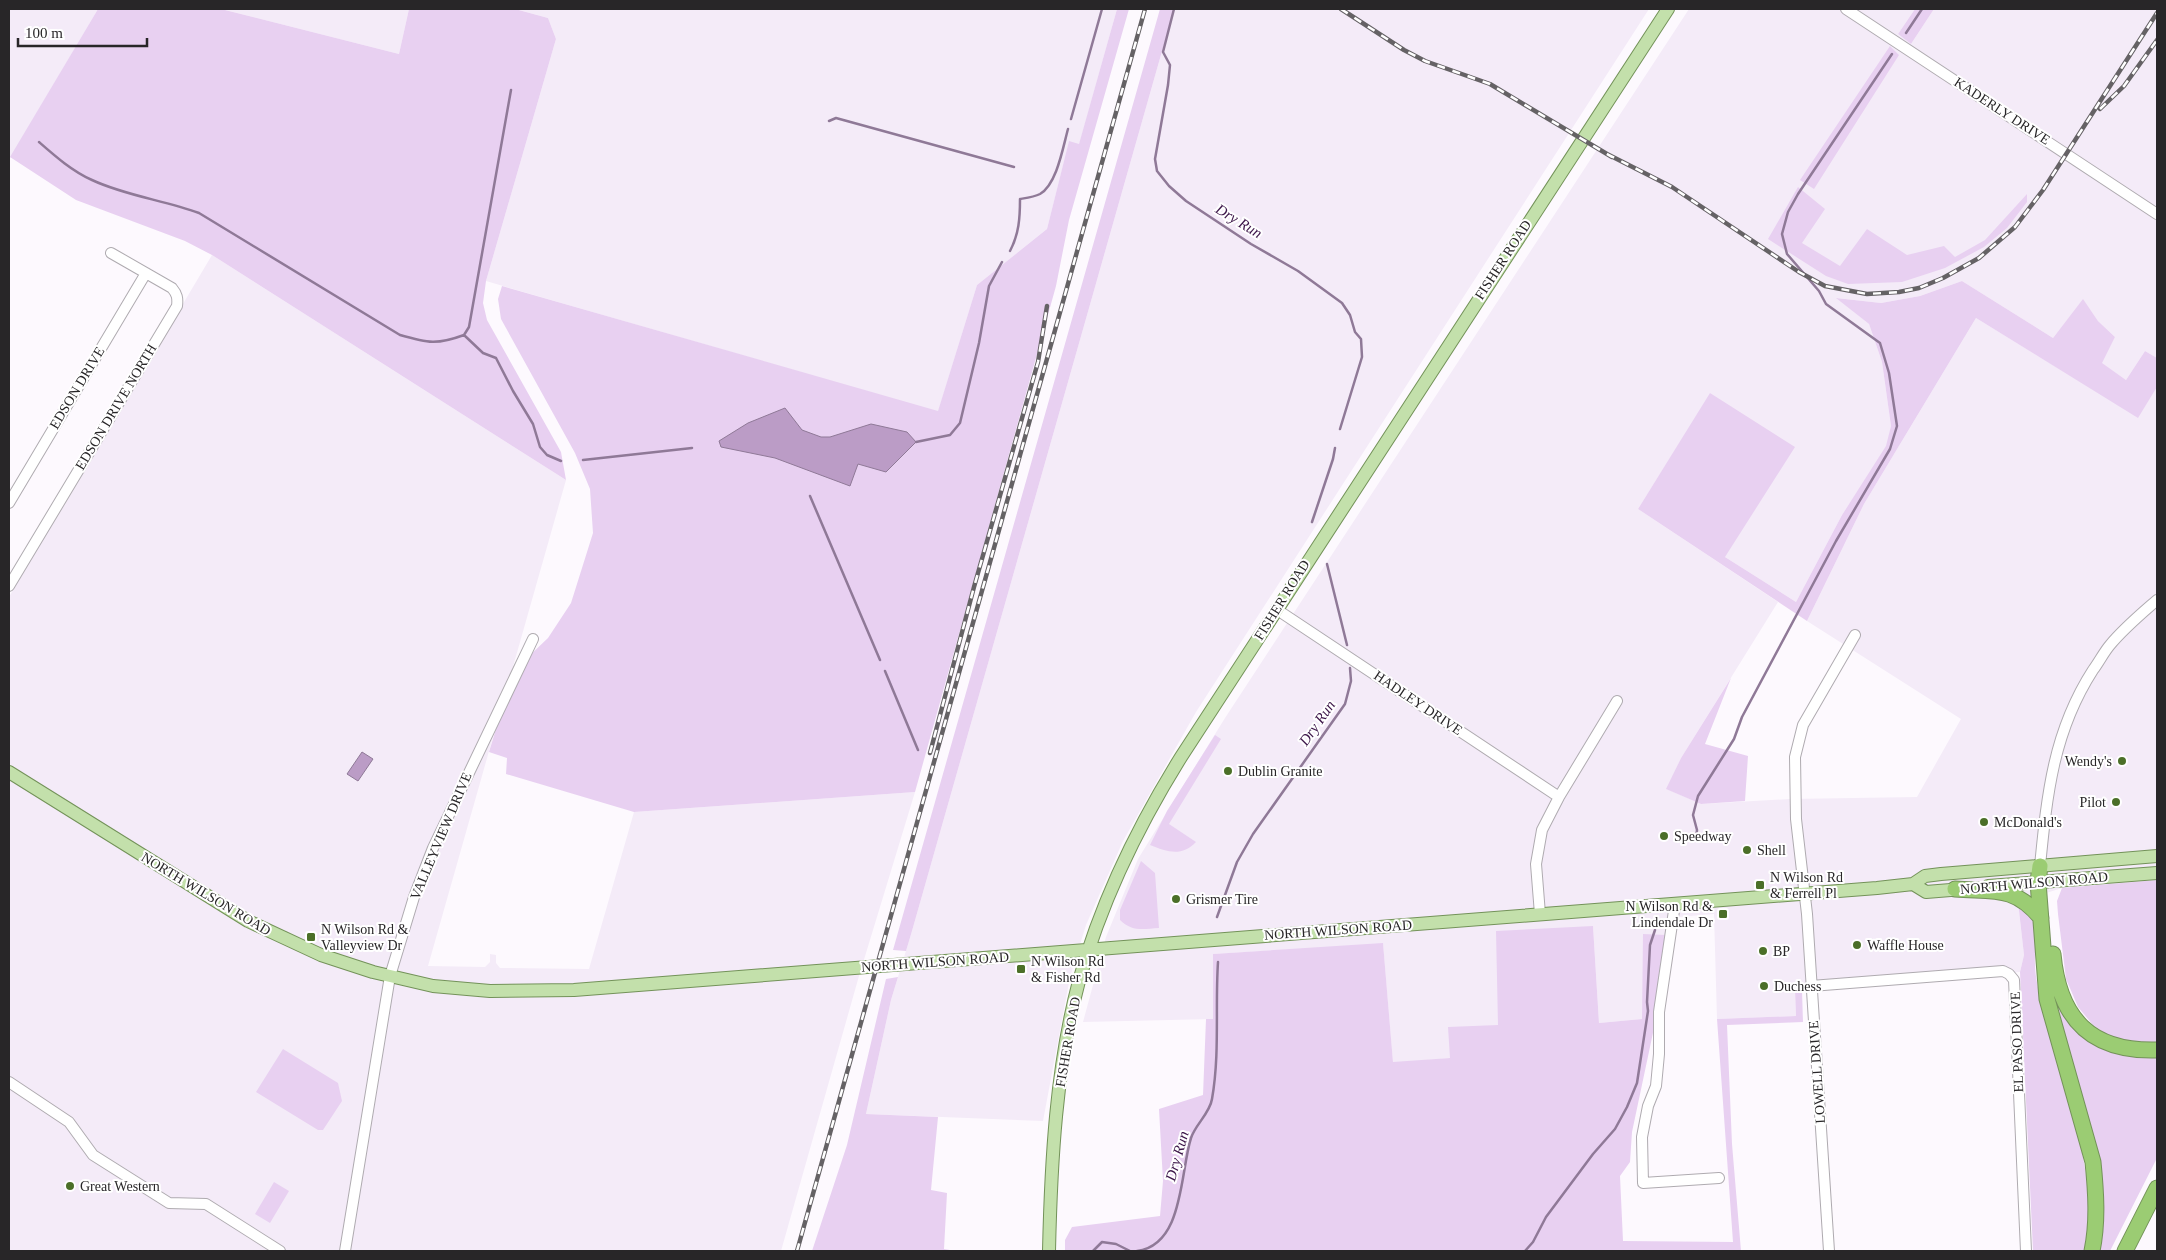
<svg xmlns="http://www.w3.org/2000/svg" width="2166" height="1260" font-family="Georgia,serif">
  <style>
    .built { fill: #f4ebf8 }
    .green { fill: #e8d0f1 }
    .water { fill: #bb9cc6; stroke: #8f7997 }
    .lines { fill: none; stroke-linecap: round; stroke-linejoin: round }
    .stream { stroke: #8f7997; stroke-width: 2.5 }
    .minor-casing { stroke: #afabb0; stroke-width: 12 }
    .major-casing { stroke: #739259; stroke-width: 14 }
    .highway-casing { stroke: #739259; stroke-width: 17 }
    .minor { stroke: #fff; stroke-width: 10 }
    .major { stroke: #c3e0ab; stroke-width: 12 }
    .highway { stroke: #9bcc73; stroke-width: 15 }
    .rail-casing { stroke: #656265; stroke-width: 4.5 }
    .rail { stroke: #fff; stroke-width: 2.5; stroke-dasharray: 8; stroke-linecap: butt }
    .poi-dot { fill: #4b6f28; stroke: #fff; stroke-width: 2 }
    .labels { text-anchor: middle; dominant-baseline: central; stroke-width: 4; stroke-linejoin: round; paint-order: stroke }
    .street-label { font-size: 14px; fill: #282628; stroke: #fff }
    .poi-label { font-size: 14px; fill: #282628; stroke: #fff; text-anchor: start }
    .water-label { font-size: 15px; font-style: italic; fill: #3c1549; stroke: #fff }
  </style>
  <rect width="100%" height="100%" fill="#fdf9fe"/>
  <!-- built -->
  <path class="built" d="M9,9H98L9,160Z
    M221,9H409L399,54Z
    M515,9H1117L1079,145L1069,142L1047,229L977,285L938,412L486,281L556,39L548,18Z
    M1174,9H1649L1196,712L1123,841L1086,925L1070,977L1043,1121L866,1114L891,1000L912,931Z
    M1689,9H1915L1898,34L1911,44L1934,9H2157V358L2145,351L2126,380L2101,363L2115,337L2098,321L2083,300L2053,338L1962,281L1920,296L1881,303L1837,298L1869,324L1882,362L1891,426L1887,446L1842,515L1796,602L1725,557L1711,393L1638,509L1778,602L1681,758L1667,789L1701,804L1790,799L1917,797L1961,719L1807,621L1864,504L1976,318L2138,417L2157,387V880L2062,888L2018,902L2024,955L2020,972L1795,991L1796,1016L1717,1019L1714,914L1667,918L1666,935L1642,1019L1599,1023L1593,926L1498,1025L1450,1058L1393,1063L1383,944L1213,954V1019L1083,1022L1106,937L1138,859L1225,718Z
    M212,255L566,480L428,966L485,967L490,962V954L496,955V963L500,968L589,969L634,812L915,792L859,976L781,1251H9V597Z"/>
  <!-- green -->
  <path class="green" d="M98,9H221L399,54L409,9H515L548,18L556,39L486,281L483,303L487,320L561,452L566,480L212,255L185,241L76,200L10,157Z
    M1117,9H1129L1069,220L1056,286L915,792L634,812L506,774L507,758L489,752L496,729L527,658L548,638L571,603L593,533L590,489L575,453L501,319L498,299L502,286L938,411L977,285L1047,229L1069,141L1079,144Z
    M1160,9H1174L912,931L906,951L893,950Z
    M1915,9H1934L1911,44L1898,34Z
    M1890,46L1899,55L1814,189L1800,180Z
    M1798,187L1825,209L1802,243L1840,266L1867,229L1907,255L1944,246L1955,257L1985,240L2027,194V202L2007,228L1984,247L1945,268L1902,282L1848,284L1826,276L1768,239Z
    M1962,281L2053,338L2083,299L2098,321L2115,337L2102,363L2126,380L2145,351L2157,358V387L2138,418L1976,318L1864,504L1807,621L1638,509L1710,393L1795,447L1725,557L1796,602L1842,515L1886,446L1891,426L1882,362L1869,324L1836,298L1881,303L1920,296Z
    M1731,678L1705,744L1748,756L1745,801L1701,804L1666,789L1681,758Z
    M1215,735L1221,739L1169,824L1196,842C1182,857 1167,852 1150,845L1167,811Z
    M1141,861L1155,873L1159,928C1143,929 1132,932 1120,920V910Z
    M2157,880V1044L2130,1043L2112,1038L2093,1025L2078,1007L2066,979L2058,914L2057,901L2062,888Z
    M2018,902C2025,909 2033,915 2036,926C2039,937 2034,952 2035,964C2035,977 2039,992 2042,1005C2060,1086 2101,1167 2085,1251H2033L2020,972L2024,955Z
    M1593,926L1599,1023L1642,1019L1643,934L1666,935L1654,1028L1632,1132L1630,1162L1620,1176L1623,1241L1733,1242L1717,1019L1796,1016L1795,991H1802L1803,1022L1727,1025L1732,1144L1741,1251H1065V1240L1072,1227L1160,1216L1163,1181L1159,1109L1203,1095L1206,1019H1213V954L1383,943L1393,1062L1450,1058L1448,1027L1498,1025L1496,931Z
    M898,977L891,1000L866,1114L938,1117L931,1190L947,1193L944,1249L956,1251H812L847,1145L886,979Z
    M2055,995C2065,1006 2097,1045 2107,1050C2122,1057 2141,1058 2157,1056V1158L2110,1251H2096L2100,1212L2052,996Z
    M283,1049L338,1083L342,1101L323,1130H318L256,1092Z
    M274,1182L289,1191L270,1223L255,1214Z"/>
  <!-- water -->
  <path class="water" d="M785,408L802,430L821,437H830L871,424L907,432L916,442L886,472L858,464L850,486L775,458L721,447L719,441L748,423Z
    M362,752L373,759L358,781L347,774Z"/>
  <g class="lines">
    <!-- stream -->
    <path class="stream" d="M1174,9L1163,52L1170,65L1168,85L1155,159L1157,171L1169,186L1186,201L1251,244L1298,271L1342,303L1350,315L1355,332L1361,339L1362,357L1340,429
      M1906,33L1922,9
      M511,90L469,327L464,335L483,353L496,358L513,391L533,424L540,447L547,455L561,461
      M1071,119L1102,9
      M829,121L836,118L1014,167
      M39,142C55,156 72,171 92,180C126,196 164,200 199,213L400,335C428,343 437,345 464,335
      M1010,251C1019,234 1020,218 1020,199C1026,198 1034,197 1040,194C1057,184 1063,147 1068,129
      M916,442L950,435L960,423L979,343L989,286L1002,262
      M583,460L692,448
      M810,496L880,660
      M1312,522L1333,459L1335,448
      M1327,564L1347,645
      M885,671L918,750
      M1696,838L1697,830L1693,815L1698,796L1734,739L1742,717L1836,541L1890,449L1897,426L1889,373L1880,343L1826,304L1819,291L1787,254L1782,234L1788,212L1798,194L1892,54
      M1217,917L1237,862L1253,834L1345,704L1351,681L1350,668
      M1093,1251L1102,1242L1116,1244L1130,1251
      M1137,1251C1184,1245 1180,1172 1191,1138C1195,1125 1210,1113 1212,1099C1220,1054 1215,1007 1218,962
      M1525,1251L1533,1242L1546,1217L1593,1154L1615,1129L1627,1107L1637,1083L1648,1011L1647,1002L1650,945L1655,930"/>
    <!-- minor casing -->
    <g class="minor-casing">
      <path id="minor" d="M1846,9L2157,214
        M9,503L146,273
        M9,586L177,306C178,298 177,294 172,288L111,253
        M1276,609L1559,797
        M2040,866C2047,795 2053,732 2093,670C2099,662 2104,652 2110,645C2124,628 2141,614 2157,600
        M1675,904L1659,1012V1054L1656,1086L1648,1106L1642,1137L1643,1183L1719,1178
        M1540,914L1536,864L1542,830L1559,797L1617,701
        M1811,986L2003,971L2009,974L2014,980L2026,1251
        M9,1082L69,1122L93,1155L169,1203L206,1204L280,1251
        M345,1251L390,976L414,897L433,848L533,639
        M1829,1251L1807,914L1796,819L1795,757L1803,725L1855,635"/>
    </g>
    <!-- major casing -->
    <g class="major-casing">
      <path id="major" d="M9,772L248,921L321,955L373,972L433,986L490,991L574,990L1877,888L1913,884L1925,876L1941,874L2157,856
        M1913,884L1926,892L1963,889
        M1988,886L2157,873
        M1049,1251C1051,1162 1056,1068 1079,981C1101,902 1138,826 1181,757L1668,9"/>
    </g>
    <!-- highway casing -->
    <g class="highway-casing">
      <path id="highway" d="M2040,866L2038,882L2047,999L2093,1162C2096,1192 2098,1222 2092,1251
        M1955,889C1993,892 2014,885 2041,918
        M2053,954C2059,1019 2091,1052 2157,1050
        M2125,1251L2157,1188"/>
    </g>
    <!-- minor -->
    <use href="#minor" class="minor"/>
    <!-- major -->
    <use href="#major" class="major"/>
    <!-- highway -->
    <use href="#highway" class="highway"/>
    <!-- rail casing -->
    <g class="rail-casing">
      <path id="rail" d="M1341,9L1404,50L1425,61L1490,84L1612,157
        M2100,109L2124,86L2157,40
        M1607,154L1672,187L1799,272L1825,286L1867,294L1899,292L1919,288L1943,278L1979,258L2015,227L2043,190L2157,13
        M930,753L974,587L1038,362L1047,306
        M797,1251L1145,9"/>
    </g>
    <!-- rail -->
    <use href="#rail" class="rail"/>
  </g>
  <!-- markers -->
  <g class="poi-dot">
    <circle cx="2122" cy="761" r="5"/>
    <circle cx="1228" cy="771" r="5"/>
    <circle cx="2116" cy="802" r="5"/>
    <circle cx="1984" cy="822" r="5"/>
    <circle cx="1664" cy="836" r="5"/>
    <circle cx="1747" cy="850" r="5"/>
    <rect x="1755" y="880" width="10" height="10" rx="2.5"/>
    <circle cx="1176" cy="899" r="5"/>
    <rect x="1718" y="909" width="10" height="10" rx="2.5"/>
    <rect x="306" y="932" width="10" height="10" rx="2.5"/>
    <circle cx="1857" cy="945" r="5"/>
    <circle cx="1763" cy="951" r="5"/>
    <rect x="1016" y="964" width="10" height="10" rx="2.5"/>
    <circle cx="1764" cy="986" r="5"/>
    <circle cx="70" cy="1186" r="5"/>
  </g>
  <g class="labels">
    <!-- street labels -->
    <g class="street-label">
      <text transform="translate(2002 111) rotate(33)">KADERLY DRIVE</text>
      <text transform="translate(1503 260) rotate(-57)">FISHER ROAD</text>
      <text transform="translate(77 388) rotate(-59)">EDSON DRIVE</text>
      <text transform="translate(116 407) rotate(-59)">EDSON DRIVE NORTH</text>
      <text transform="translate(1282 600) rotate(-58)">FISHER ROAD</text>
      <text transform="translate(1418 703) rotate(34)">HADLEY DRIVE</text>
      <text transform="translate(441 836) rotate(-67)">VALLEYVIEW DRIVE</text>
      <text transform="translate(2034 883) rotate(-5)">NORTH WILSON ROAD</text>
      <text transform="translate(206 894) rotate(31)">NORTH WILSON ROAD</text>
      <text transform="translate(1338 930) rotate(-4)">NORTH WILSON ROAD</text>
      <text transform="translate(935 962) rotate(-4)">NORTH WILSON ROAD</text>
      <text transform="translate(1068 1042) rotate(-80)">FISHER ROAD</text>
      <text transform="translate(2017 1042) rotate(-92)">EL PASO DRIVE</text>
      <text transform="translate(1817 1072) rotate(-94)">LOWELL DRIVE</text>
    </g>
    <!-- poi labels -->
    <g class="poi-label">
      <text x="2112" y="761" text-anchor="end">Wendy's</text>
      <text x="1238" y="771">Dublin Granite</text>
      <text x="2106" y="802" text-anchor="end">Pilot</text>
      <text x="1994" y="822">McDonald's</text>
      <text x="1674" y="836">Speedway</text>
      <text x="1757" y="850">Shell</text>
      <text x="1770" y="877">N Wilson Rd<tspan x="1770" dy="16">&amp; Ferrell Pl</tspan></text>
      <text x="1186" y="899">Grismer Tire</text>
      <text x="1713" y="906" text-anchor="end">N Wilson Rd &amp;<tspan x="1713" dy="16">Lindendale Dr</tspan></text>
      <text x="321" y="929">N Wilson Rd &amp;<tspan x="321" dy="16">Valleyview Dr</tspan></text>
      <text x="1867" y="945">Waffle House</text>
      <text x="1773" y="951">BP</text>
      <text x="1031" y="961">N Wilson Rd<tspan x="1031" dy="16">&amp; Fisher Rd</tspan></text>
      <text x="1774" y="986">Duchess</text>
      <text x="80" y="1186">Great Western</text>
    </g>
    <!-- water labels -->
    <g class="water-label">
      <text transform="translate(1239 221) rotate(32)">Dry Run</text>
      <text transform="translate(1317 723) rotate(-55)">Dry Run</text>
      <text transform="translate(1177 1156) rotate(-74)">Dry Run</text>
    </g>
  </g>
  <!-- border -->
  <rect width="2166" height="1260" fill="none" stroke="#282628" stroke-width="20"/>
  <!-- scale -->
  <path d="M18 38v8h129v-8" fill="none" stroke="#282628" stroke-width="2.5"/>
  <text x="25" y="38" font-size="15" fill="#282628" stroke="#ffffff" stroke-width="4" paint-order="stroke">100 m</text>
</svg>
